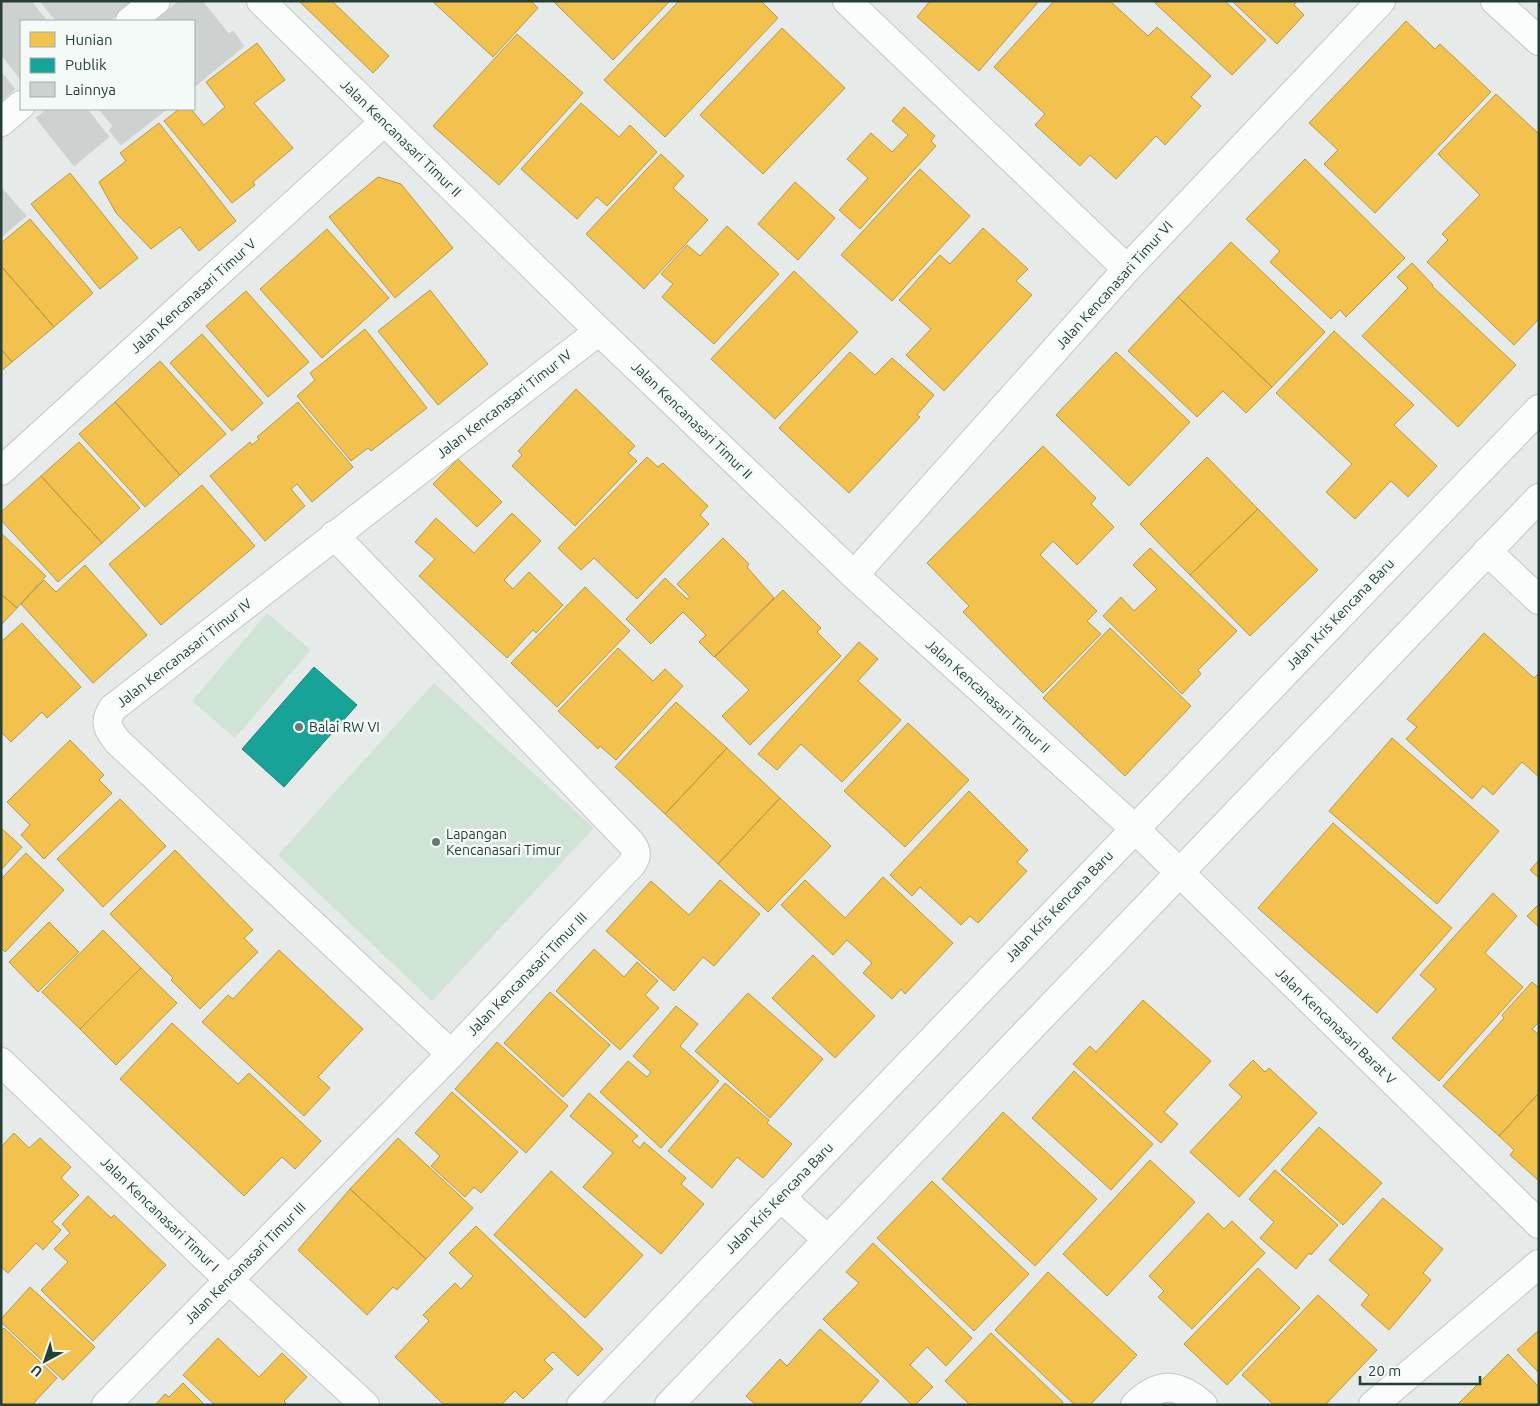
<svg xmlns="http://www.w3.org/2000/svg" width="1540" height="1406" font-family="Ubuntu,sans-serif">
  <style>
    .green { fill: #cfe4d5 }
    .homes { fill: #f2c14e; stroke: #b49a47 }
    .public { fill: #17a398; stroke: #1b857b }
    .building { fill: #cdd2d0; stroke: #cfd4d2 }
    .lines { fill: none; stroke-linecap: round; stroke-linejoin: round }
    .street-casing { stroke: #c3c8c6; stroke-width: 30 }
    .street { stroke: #fbfcfc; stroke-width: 28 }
    .poi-dot { fill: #677b75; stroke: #f4faf7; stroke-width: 2 }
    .labels { text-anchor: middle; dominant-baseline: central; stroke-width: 5; stroke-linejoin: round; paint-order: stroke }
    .street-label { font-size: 14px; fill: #233f37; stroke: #f4faf7 }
    .poi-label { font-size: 14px; fill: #233f37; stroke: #f4faf7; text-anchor: start }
  </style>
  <rect width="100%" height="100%" fill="#e6ebe9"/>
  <!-- green -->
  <path class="green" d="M267,613L311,650L235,738L192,701Z
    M434,683L594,828L432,1001L278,855Z"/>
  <!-- homes -->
  <path class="homes" d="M301,1H332L389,56L373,73L300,2Z
    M432,1H531L538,8L493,57Z
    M553,1H670L613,60Z
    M679,1H761L778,18L665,137L604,80Z
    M930,1H1039L979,71L917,17Z
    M1054,1H1110L1148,36L1157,27L1211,76L1191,97L1201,106L1165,145L1156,136L1116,179L1090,155L1080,166L1035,125L1045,114L994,67Z
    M1158,1H1225L1266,40L1232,75L1155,3Z
    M1232,1H1297L1294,5L1304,15L1277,44Z
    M1406,21L1435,49L1440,44L1491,92L1375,213L1324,164L1338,150L1309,123Z
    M782,28L845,88L763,174L700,115Z
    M517,34L583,93L499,185L433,126Z
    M257,43L285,80L254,103L293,148L253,182L255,185L232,203L164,121L179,109H191L204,125L225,107L206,82Z
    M1496,94L1539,134V319L1514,345L1427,262L1448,240L1442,234L1480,195L1438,154Z
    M581,103L619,137L630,125L657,152L607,206L597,197L577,219L521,169Z
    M904,107L935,136L931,141L936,146L860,229L839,210L868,178L847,159L871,133L892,152L908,135L892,121Z
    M159,123L236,221L199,251L180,227L151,249L116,213L99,182L126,161L120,153Z
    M661,154L684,176L673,188L708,220L644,289L586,234Z
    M1305,159L1405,258L1346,317L1340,310L1331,319L1270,262L1280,251L1246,219Z
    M920,169L970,216L892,301L841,255Z
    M70,173L138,258L100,289L31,204Z
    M378,177L401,184L453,248L395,298L329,217Z
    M795,182L835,218L798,260L758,224Z
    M30,219L93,293L54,327L1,266V243Z
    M727,226L779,274L714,344L662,297L673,284L661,274L687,245L700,256Z
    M983,228L1028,269L1016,281L1032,295L944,391L906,355L931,329L899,300L940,255L950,264Z
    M327,229L389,298L322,358L260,289Z
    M1231,242L1325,332L1272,387L1178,297Z
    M1412,263L1433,285L1432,286L1516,365L1458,427L1362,336L1408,288L1397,277Z
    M1,266L54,327L12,362L1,349Z
    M794,271L858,332L775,419L711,359Z
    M430,290L488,364L438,405L378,331Z
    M246,291L309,362L268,397L206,326Z
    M1178,297L1272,387L1246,413L1223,391L1197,417L1128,351Z
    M365,329L427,408L371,451L368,448L351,461L297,396L315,380L310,373Z
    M1334,331L1414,405L1394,425L1437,466L1408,497L1391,481L1355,519L1326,492L1352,464L1276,393Z
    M202,334L263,403L232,431L170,363Z
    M1,349L12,362L1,371Z
    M850,352L875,375L892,358L934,395L917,415L920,417L849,493L779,428Z
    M1116,352L1190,422L1129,486L1056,415Z
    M160,361L226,434L180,475L115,402Z
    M576,389L635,446L628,453L637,461L575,526L512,466L522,455L518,451Z
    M115,402L180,475L145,507L79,434Z
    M298,402L353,467L312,502L297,484L291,489L305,506L265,541L210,476L250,442L252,445L259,439L257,437Z
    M79,442L140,508L102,543L41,476Z
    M1043,446L1096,498L1091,504L1114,527L1077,565L1053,541L1040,555L1097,611L1087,621L1101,634L1043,693L963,612L969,606L927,563Z
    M647,457L658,467L663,463L708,506L700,515L709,524L637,599L594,558L581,570L558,548Z
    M1207,457L1258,509L1190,575L1140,524Z
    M458,459L502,502L477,527L433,484Z
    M41,476L102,543L58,582L1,520V512Z
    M202,485L255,546L161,625L109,564Z
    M1258,509L1318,570L1250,636L1190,575Z
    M512,513L541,541L504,580L513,589L529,572L563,605L536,633L533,630L507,658L419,576L435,559L415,542L436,518L474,553Z
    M1,533L46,576L17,608L1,594Z
    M723,538L749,564L747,567L774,598L714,657L699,642L706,635L683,612L651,644L626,619L665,578L687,599L690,597L677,584Z
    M1150,548L1237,631L1198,670L1201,674L1182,694L1103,616L1121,597L1134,611L1157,589L1133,565Z
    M85,565L147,635L93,683L21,604L44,580L56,592Z
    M585,587L630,631L557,707L511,663Z
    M783,590L821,628L817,632L841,656L750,745L722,716L749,690L715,657Z
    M1,594L17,608L1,625Z
    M22,623L81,687L47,718L42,712L11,742L1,732V642Z
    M1110,628L1191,706L1125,776L1043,698Z
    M1484,633L1534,678L1539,673V777L1522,762L1493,795L1483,786L1472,799L1406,739L1417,727L1407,719Z
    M859,642L878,659L858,681L901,720L842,782L801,744L777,770L758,754Z
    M618,648L653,681L665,669L683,686L616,760L600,746L598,749L558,711Z
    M676,702L727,748L665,814L615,767Z
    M908,723L969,780L905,847L844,791Z
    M1392,738L1499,831L1437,904L1329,811Z
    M70,740L104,775L99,780L112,793L44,859L21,835L30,825L7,802Z
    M727,748L780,798L718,864L665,814Z
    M969,791L1028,850L1017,862L1027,871L978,923L970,916L961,925L920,887L912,896L890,875Z
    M780,798L831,846L768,912L718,864Z
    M120,799L166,846L103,907L57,859Z
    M1333,823L1452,928L1377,1013L1258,908Z
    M1,828L22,847L1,870Z
    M175,850L253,930L244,938L258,952L200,1009L171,980L173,978L110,914Z
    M26,853L64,890L5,952L1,948V879Z
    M1539,860V878L1530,870Z
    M883,877L953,943L905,994L901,989L892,999L863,973L872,963L847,940L833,955L781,905L805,880L845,918Z
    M720,880L760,914L714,966L703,957L674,991L606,931L651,881L689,915Z
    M1493,893L1517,916L1485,953L1523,987L1439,1081L1392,1038L1436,989L1420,975Z
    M1539,904V927L1527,916Z
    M49,922L79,952L38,992L9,962Z
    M103,930L141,968L80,1029L42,992Z
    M594,949L624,977L637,962L658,981L645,995L659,1008L620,1050L556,991Z
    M279,950L363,1029L318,1077L330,1088L304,1116L202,1022L228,995L233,999Z
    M813,955L875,1016L835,1058L772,998Z
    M141,968L177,1003L116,1065L80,1029Z
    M1532,982L1539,988V1022L1532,1029L1539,1035V1093L1499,1136L1443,1086L1504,1018L1502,1015Z
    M550,992L610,1045L563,1097L504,1043Z
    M748,993L823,1059L770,1118L695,1051Z
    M1143,1000L1211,1061L1164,1112L1178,1124L1161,1143L1073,1064L1090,1046L1096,1052Z
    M676,1006L698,1024L680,1046L719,1081L661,1148L600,1092L628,1061L647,1077L651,1072L633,1056Z
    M172,1023L238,1084L249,1073L321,1141L295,1169L282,1157L244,1196L120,1079Z
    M497,1042L568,1106L526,1153L455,1089Z
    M1253,1060L1265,1072L1269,1068L1317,1113L1239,1197L1190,1152L1242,1097L1229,1085Z
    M1074,1071L1153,1144L1111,1190L1032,1118Z
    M725,1083L769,1120L767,1123L792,1144L763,1178L737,1157L712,1188L668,1151Z
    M452,1092L518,1152L481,1193L474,1187L465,1197L431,1166L440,1156L415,1133Z
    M589,1093L638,1136L632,1141L640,1148L644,1142L686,1178L681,1184L704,1204L661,1254L583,1187L613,1153L570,1116Z
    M1539,1093V1181L1510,1155L1514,1150L1499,1136Z
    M1003,1112L1097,1199L1035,1266L942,1179Z
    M1319,1127L1382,1183L1343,1225L1281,1170Z
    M14,1133L29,1148L40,1138L71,1167L61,1178L79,1195L52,1222L61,1230L43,1250L36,1243L8,1273L1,1267V1147Z
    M398,1138L473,1208L426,1259L350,1189Z
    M1150,1160L1195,1202L1107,1296L1063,1254Z
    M1275,1170L1338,1225L1311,1255L1309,1253L1296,1269L1260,1238L1274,1222L1249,1199Z
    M551,1171L643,1255L585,1318L494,1235Z
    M932,1181L1029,1274L974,1331L877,1238Z
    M350,1189L426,1259L397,1290L393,1287L367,1315L298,1250Z
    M88,1196L111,1218L114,1215L166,1265L93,1341L41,1290L68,1262L54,1249L70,1233L62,1224Z
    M1383,1198L1443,1249L1423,1273L1431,1280L1389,1330L1361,1305L1369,1295L1329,1260Z
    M1208,1213L1224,1229L1232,1221L1265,1253L1192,1329L1158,1297L1164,1291L1149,1276Z
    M476,1226L603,1349L578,1376L553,1352L544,1360L553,1369L523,1399L515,1391L501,1405H444L395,1357L429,1321L423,1315L455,1283L461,1289L473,1276L449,1253Z
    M873,1243L972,1338L946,1366L927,1347L910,1365L933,1387L915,1405H912L823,1319L859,1283L846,1272Z
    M1258,1268L1300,1308L1227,1385L1184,1344Z
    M1048,1272L1137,1355L1090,1405H1075L995,1330Z
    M30,1287L95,1347L63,1380L1,1322V1319Z
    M1318,1295L1377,1350L1325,1405H1274L1242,1375Z
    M4,1328L57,1378L32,1405H1V1331Z
    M820,1329L879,1381L858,1405H756L746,1396L780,1359L787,1366Z
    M1539,1330V1373L1517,1350Z
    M991,1333L1063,1402L1061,1405H970L945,1381Z
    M218,1338L259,1377L282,1353L307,1377L284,1401L288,1405H215L183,1375Z
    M1508,1354L1539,1387V1405H1457Z
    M183,1383L205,1405H155L165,1394L169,1397Z"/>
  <!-- public -->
  <path class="public" d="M314,667L357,705L284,787L242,749Z"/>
  <!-- building -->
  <path class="building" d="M5,1H31L47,21H21V80L1,54V4Z
    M40,1H72L88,21H56Z
    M72,1H134L110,21H88Z
    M179,1H202L229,34L233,31L244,46L194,87V21H155Z
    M1,72L15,89L1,101Z
    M47,109H87L109,137L74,166L36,118Z
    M99,109H167L121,145L109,130L113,126Z
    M1,187L26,216L1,237Z"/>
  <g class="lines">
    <!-- street casing -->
    <g class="street-casing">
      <path id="street" d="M261,1L599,331L854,575L1134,828L1539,1224
        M847,1L1127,269
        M1495,1L1539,41
        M130,21L156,1
        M1,122L21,105
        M1,471L384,122
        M1487,551L1539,600
        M854,575L1127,269L1381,1
        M451,1054L118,742C108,730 103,722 113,708L599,331
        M1,1062L229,1280L365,1405
        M780,1197L827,1239
        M106,1405L451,1054L631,865C637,857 638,852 631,843L334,535
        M581,1405L1539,409
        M669,1405L1539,498
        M1135,1405C1160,1381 1178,1383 1203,1405
        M1373,1405L1539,1264"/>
    </g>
    <!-- street -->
    <use href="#street" class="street"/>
  </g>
  <!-- markers -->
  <g class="poi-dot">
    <circle cx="299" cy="727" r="5"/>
    <circle cx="436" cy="842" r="5"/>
  </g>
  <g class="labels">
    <!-- street labels -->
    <g class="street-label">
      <text transform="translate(401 138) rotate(44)">Jalan Kencanasari Timur II</text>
      <text transform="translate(1114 285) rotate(-48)">Jalan Kencanasari Timur VI</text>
      <text transform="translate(193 296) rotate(-42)">Jalan Kencanasari Timur V</text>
      <text transform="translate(504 404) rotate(-38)">Jalan Kencanasari Timur IV</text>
      <text transform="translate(692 420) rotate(44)">Jalan Kencanasari Timur II</text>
      <text transform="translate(1340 614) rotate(-46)">Jalan Kris Kencana Baru</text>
      <text transform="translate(184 653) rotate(-38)">Jalan Kencanasari Timur IV</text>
      <text transform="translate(988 696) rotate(42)">Jalan Kencanasari Timur II</text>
      <text transform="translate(1059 906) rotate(-46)">Jalan Kris Kencana Baru</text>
      <text transform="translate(527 974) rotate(-46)">Jalan Kencanasari Timur III</text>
      <text transform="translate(1336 1026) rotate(44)">Jalan Kencanasari Barat V</text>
      <text transform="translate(779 1198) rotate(-46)">Jalan Kris Kencana Baru</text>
      <text transform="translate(160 1214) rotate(44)">Jalan Kencanasari Timur I</text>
      <text transform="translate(245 1263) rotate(-45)">Jalan Kencanasari Timur III</text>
    </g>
    <!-- poi labels -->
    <g class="poi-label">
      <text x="309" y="727">Balai RW VI</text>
      <text x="446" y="834">Lapangan<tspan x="446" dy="16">Kencanasari Timur</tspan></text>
    </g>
  </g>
  <!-- border -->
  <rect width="1540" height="1406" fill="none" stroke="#233f37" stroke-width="5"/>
  <!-- legend -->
  <rect x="20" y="20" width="175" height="90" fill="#f4faf7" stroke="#a0afaa"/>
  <rect x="30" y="32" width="25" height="15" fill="#f2c14e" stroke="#a0afaa"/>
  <text x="65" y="45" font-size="15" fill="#233f37">Hunian</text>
  <rect x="30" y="58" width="25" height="15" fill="#17a398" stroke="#a0afaa"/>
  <text x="65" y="70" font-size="15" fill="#233f37">Publik</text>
  <rect x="30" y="82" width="25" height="15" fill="#cdd2d0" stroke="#a0afaa"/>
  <text x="65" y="95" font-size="15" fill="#233f37">Lainnya</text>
  <!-- north arrow -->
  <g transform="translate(45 1361) rotate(220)" stroke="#f4faf7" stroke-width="4" paint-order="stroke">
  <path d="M0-4L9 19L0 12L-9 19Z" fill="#233f37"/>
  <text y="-8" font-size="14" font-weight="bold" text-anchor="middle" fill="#233f37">U</text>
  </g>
  <!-- scale -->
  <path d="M1360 1376v8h120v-8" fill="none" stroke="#233f37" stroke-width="2.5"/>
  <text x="1368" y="1376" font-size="15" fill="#233f37" stroke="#f4faf7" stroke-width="4" paint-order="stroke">20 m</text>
</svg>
